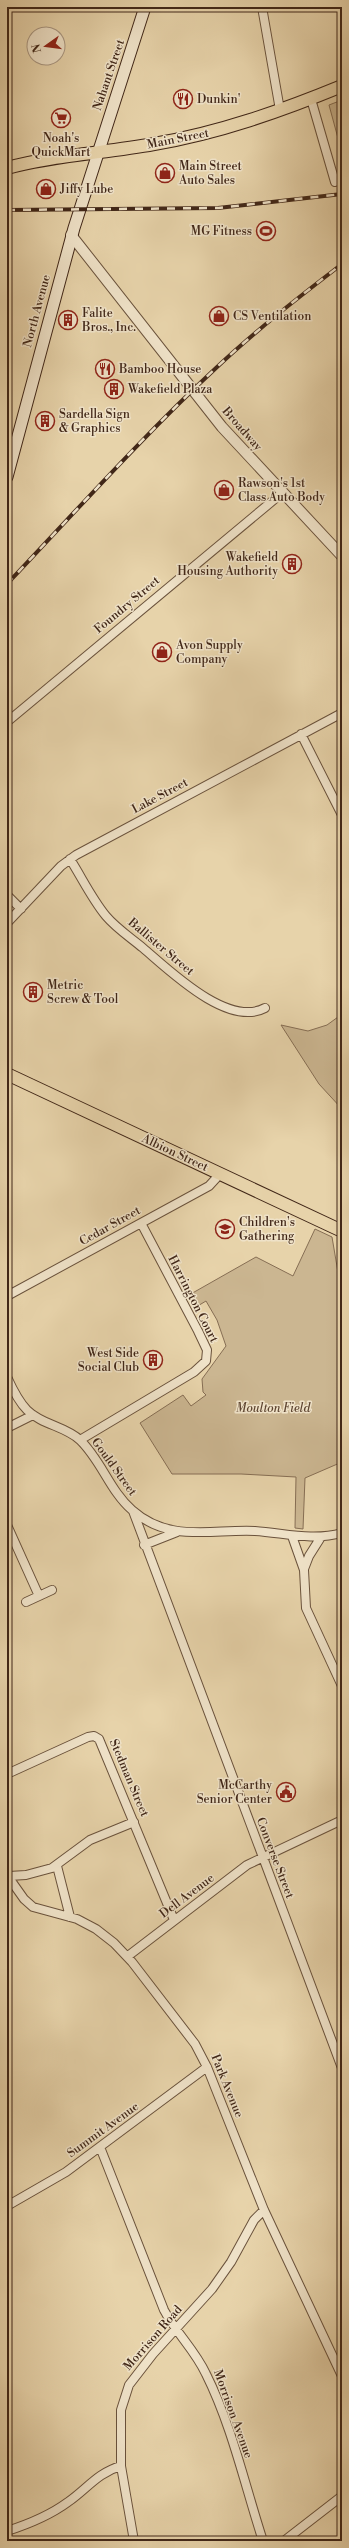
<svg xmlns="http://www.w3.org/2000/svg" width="349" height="2548" font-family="'Libre Bodoni',serif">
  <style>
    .green { fill: #cbb691; stroke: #866e54 }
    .water { fill: #af9978; stroke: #836b52 }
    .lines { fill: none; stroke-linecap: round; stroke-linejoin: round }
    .minor-casing { stroke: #6a523c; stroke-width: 10 }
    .tertiary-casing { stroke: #6a523c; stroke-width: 12 }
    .secondary-casing { stroke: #412718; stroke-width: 13 }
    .primary-casing { stroke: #412718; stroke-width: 14 }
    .minor { stroke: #efe2c8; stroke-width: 8 }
    .tertiary { stroke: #efe2c8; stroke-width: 10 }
    .secondary { stroke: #efe2c8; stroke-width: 11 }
    .primary { stroke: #e7d3aa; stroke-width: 12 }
    .rail-casing { stroke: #412718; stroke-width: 4 }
    .rail { stroke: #efe2c8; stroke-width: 2.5; stroke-dasharray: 8; stroke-linecap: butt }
    .labels { text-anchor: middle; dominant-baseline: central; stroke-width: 3; stroke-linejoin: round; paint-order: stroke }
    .street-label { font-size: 12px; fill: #412718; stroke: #efe2c8 }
    .poi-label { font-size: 12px; fill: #412718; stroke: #efe2c8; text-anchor: start }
    .park-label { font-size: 12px; font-style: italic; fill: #5d4430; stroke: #efe2c8 }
  </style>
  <rect width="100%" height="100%" fill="#e7d3aa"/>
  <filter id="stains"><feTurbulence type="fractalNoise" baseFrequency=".005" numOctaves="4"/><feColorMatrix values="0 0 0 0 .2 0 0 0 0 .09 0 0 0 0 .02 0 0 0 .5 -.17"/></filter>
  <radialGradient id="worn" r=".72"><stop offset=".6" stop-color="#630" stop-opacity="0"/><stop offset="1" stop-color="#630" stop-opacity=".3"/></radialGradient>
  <!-- green -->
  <path class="green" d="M342,100V153L329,105Z
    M338,1017L342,1019L340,1046L342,1109L319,1084L281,1025L308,1031L327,1025Z
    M315,1229L332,1237L342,1296V1462L305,1478L303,1529L295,1528L296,1477L241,1474H172L140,1423L183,1395L191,1406L206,1395L203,1392L202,1379L226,1346L217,1320L206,1301L196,1307L189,1295L256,1257L293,1276Z"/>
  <!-- water -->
  <path class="water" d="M342,292V373L339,350Z"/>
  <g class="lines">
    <!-- minor casing -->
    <g class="minor-casing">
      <path id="minor" d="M262,7L280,110
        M311,99L335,182
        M7,722L282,493
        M301,734L342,815
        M70,859C82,878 92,899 106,916C116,928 131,938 143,948C169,970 228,1028 265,1008
        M7,895L21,909
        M7,923L61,866L76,855L342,713
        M7,1296L209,1186L220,1174
        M7,1377C12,1388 18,1401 27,1410C42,1425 65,1426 80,1440C101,1460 110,1491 132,1510C169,1543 211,1529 255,1531C285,1533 312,1541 342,1533
        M7,1428L33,1415
        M80,1440L194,1372L206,1361L207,1350L198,1331L141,1223
        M133,1511L342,2068
        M7,1525L39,1596
        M292,1536L304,1570L306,1608L342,1686
        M144,1545L177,1532
        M304,1569L309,1556L321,1537
        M26,1602L52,1590
        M7,1774L88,1737L94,1736L99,1739L174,1920
        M57,1866L70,1917
        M7,1875L24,1899L33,1907L77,1919L96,1929L114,1943L132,1962L195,2044L207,2067L264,2210L342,2376
        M9,1876L26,1875L52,1868L90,1840L134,1822
        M128,1956L247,1865L342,1820
        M100,2147L164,2310C176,2333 195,2350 206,2374C232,2426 245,2486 263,2541
        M7,2206L66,2172L207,2067
        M121,2466L134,2541
        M7,2531C29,2524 49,2516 68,2502C88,2488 97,2473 121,2466V2410L129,2385L153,2354L212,2289L231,2262L254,2220L264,2210
        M284,2541L342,2496"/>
    </g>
    <!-- tertiary casing -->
    <g class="tertiary-casing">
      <path id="tertiary" d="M71,235L222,427L342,556"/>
    </g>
    <!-- secondary casing -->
    <g class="secondary-casing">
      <path id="secondary" d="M7,477L74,228L145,7"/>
    </g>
    <!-- primary casing -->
    <g class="primary-casing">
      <path id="primary" d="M7,168C55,155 105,153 154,144C219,133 281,111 342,86
        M7,1074L342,1231"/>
    </g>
    <!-- minor -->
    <use href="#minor" class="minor"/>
    <!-- tertiary -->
    <use href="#tertiary" class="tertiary"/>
    <!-- secondary -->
    <use href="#secondary" class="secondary"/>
    <!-- primary -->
    <use href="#primary" class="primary"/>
    <!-- rail casing -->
    <g class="rail-casing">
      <path id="rail" d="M7,210L218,208L342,194
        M7,584C76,511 143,436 216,368C255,331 299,297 342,264"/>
    </g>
    <!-- rail -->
    <use href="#rail" class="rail"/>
  </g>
  <!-- icons -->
  <defs>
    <g id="restaurant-ring" transform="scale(1)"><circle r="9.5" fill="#efe2c8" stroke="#8f2418" stroke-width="1.5"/><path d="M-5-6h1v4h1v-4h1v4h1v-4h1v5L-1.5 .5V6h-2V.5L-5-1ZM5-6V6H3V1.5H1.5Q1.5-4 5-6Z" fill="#8f2418"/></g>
    <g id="supermarket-ring" transform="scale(1)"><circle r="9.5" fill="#efe2c8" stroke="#8f2418" stroke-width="1.5"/><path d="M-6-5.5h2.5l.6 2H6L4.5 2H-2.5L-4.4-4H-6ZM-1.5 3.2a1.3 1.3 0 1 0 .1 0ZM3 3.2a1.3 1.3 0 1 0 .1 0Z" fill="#8f2418"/></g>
    <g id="shop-ring" transform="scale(1)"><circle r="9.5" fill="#efe2c8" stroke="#8f2418" stroke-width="1.5"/><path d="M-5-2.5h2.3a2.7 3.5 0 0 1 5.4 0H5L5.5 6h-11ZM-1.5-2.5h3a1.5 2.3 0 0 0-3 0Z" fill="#8f2418"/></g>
    <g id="stadium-ring" transform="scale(1)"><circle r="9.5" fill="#efe2c8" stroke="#8f2418" stroke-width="1.5"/><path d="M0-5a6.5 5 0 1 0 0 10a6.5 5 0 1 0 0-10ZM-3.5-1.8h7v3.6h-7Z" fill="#8f2418"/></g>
    <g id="building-ring" transform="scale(1)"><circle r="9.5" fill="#efe2c8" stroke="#8f2418" stroke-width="1.5"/><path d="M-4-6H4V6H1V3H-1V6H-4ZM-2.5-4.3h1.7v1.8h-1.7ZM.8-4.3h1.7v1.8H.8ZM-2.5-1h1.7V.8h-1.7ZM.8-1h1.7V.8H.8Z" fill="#8f2418"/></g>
    <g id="school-ring" transform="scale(1)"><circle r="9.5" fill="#efe2c8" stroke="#8f2418" stroke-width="1.5"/><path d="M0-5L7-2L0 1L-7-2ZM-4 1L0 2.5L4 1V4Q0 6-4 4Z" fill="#8f2418"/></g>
    <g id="civic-ring" transform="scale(1)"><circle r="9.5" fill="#efe2c8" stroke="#8f2418" stroke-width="1.5"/><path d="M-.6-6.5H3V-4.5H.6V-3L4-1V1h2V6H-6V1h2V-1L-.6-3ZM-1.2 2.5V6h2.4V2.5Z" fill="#8f2418"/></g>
  </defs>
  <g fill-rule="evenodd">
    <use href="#restaurant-ring" x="183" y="99"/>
    <use href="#supermarket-ring" x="61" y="118"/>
    <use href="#shop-ring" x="165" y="173"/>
    <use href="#shop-ring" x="46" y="189"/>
    <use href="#stadium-ring" x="266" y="231"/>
    <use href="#shop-ring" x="219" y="316"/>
    <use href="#building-ring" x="68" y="320"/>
    <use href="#restaurant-ring" x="105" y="369"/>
    <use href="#building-ring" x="114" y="389"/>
    <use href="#building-ring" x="45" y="421"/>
    <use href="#shop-ring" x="224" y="490"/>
    <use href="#building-ring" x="292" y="564"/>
    <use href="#shop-ring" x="162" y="652"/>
    <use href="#building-ring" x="33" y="992"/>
    <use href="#school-ring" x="225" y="1229"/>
    <use href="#building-ring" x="153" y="1360"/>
    <use href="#civic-ring" x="286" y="1792"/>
  </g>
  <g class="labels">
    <!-- street labels -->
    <g class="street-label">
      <text transform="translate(109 75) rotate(-71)">Nahant Street</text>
      <text transform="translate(178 139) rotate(-11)">Main Street</text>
      <text transform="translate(37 311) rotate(-75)">North Avenue</text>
      <text transform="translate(242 429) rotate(49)">Broadway</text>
      <text transform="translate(127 605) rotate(-40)">Foundry Street</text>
      <text transform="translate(160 796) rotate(-28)">Lake Street</text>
      <text transform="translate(161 947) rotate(40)">Ballister Street</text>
      <text transform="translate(175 1153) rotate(25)">Albion Street</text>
      <text transform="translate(110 1226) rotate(-29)">Cedar Street</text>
      <text transform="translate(193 1299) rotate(63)">Harrington Court</text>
      <text transform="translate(114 1467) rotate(54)">Gould Street</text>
      <text transform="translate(129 1778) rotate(67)">Stedman Street</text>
      <text transform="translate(275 1858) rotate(69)">Converse Street</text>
      <text transform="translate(187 1896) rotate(-37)">Dell Avenue</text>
      <text transform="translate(227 2086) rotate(68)">Park Avenue</text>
      <text transform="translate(103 2130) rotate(-36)">Summit Avenue</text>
      <text transform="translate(153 2338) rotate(-49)">Morrison Road</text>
      <text transform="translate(233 2414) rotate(70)">Morrison Avenue</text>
    </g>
    <!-- poi labels -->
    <g class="poi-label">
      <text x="197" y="99">Dunkin'</text>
      <text x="61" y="138" text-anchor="middle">Noah's<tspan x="61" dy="14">QuickMart</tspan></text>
      <text x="179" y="166">Main Street<tspan x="179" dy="14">Auto Sales</tspan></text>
      <text x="60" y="189">Jiffy Lube</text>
      <text x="252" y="231" text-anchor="end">MG Fitness</text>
      <text x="82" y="313">Falite<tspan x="82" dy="14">Bros., Inc.</tspan></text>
      <text x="233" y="316">CS Ventilation</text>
      <text x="119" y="369">Bamboo House</text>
      <text x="128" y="389">Wakefield Plaza</text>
      <text x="59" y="414">Sardella Sign<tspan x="59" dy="14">&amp; Graphics</tspan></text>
      <text x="238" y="483">Rawson's 1st<tspan x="238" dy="14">Class Auto Body</tspan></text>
      <text x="278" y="557" text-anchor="end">Wakefield<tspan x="278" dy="14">Housing Authority</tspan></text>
      <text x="176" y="645">Avon Supply<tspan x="176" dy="14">Company</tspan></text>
      <text x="47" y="985">Metric<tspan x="47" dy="14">Screw &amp; Tool</tspan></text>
      <text x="239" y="1222">Children's<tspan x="239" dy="14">Gathering</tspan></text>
      <text x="139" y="1353" text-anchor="end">West Side<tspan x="139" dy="14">Social Club</tspan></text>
      <text x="272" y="1785" text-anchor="end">McCarthy<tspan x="272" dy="14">Senior Center</tspan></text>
    </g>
    <!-- park labels -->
    <g class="park-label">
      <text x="273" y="1408">Moulton Field</text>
    </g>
  </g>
  <!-- margin -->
  <rect width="349" height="2548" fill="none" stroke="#e7d3aa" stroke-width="24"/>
  <rect x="8" y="8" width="333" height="2532" fill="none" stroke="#412718" stroke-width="2"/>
  <rect x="12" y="12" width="325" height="2524" fill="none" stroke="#412718"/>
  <!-- north arrow -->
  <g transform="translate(46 46) rotate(256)"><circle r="19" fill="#efe2c8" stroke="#a99782"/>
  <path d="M0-3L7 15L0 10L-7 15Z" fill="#8f2418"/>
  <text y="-6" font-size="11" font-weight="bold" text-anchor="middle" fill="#412718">N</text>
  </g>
  <rect width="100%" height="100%" filter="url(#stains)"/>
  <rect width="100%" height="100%" fill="url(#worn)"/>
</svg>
